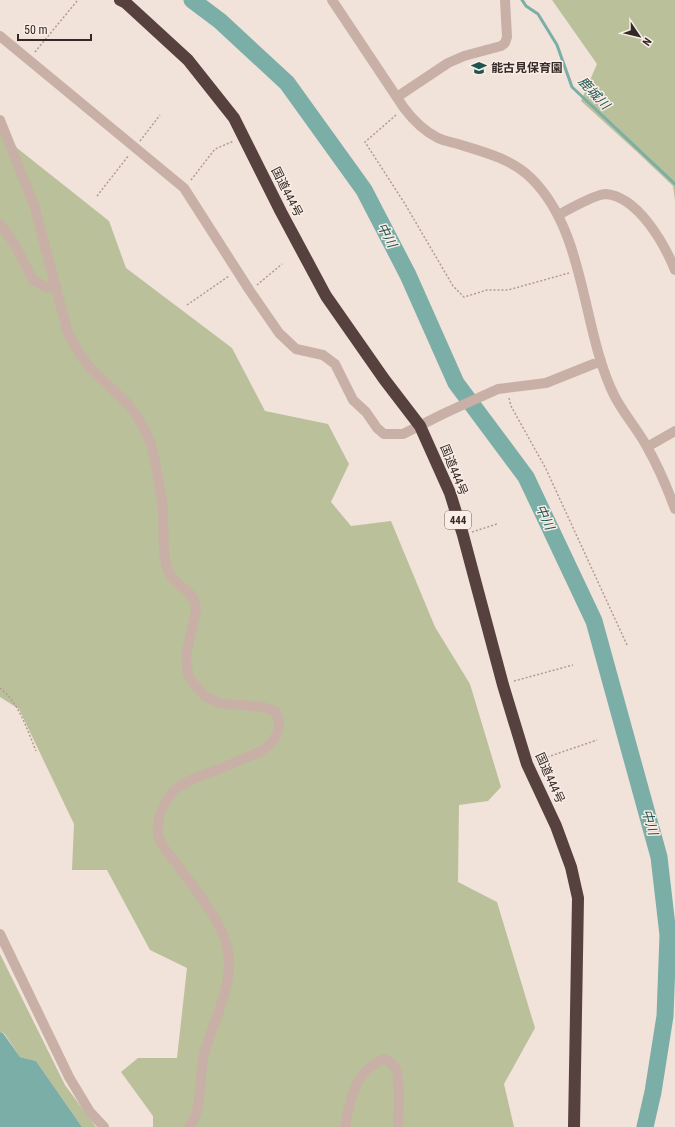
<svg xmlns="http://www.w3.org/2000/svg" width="675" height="1127" font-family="'Roboto Condensed','Noto Sans JP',sans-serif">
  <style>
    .green { fill: #bac09a }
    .water { fill: #7aaea7 }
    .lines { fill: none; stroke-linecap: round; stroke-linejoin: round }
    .stream { stroke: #7aaea7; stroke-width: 3 }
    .river { stroke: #7aaea7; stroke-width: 17 }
    .path { stroke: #b59a91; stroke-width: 1.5; stroke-dasharray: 2 2; stroke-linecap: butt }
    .minor { stroke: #c9b0a6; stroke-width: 10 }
    .highway { stroke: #56413e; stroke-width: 12 }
    .labels { text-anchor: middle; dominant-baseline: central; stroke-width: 3; stroke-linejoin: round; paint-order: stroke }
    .shield { fill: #f9ede6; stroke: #706460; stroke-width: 1 }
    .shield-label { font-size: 11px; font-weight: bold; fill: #352927 }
    .poi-label { font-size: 12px; font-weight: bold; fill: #352927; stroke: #f9ede6; text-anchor: start }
    .street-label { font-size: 12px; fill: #352927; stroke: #f9ede6 }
    .water-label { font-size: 13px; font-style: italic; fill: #1d5650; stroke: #f9ede6 }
  </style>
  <rect width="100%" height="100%" fill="#f1e2da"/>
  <!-- green -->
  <path class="green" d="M552,0H675V200L673,186L636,151L581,101L597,64Z
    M0,124L17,148L109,221L126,268L232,348L265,411L328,424L349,464L331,502L351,526L391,521L435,627L470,684L501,787L488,801L459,805L458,882L497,902L535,1028L504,1084L514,1127H153V1116L121,1072L138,1058H177L187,968L150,950L107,870H72L74,824L19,709L0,697Z
    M0,954L65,1085L96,1127H82L36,1061L20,1057L4,1033L0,1032Z"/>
  <!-- water -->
  <path class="water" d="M0,1032L3,1033L20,1057L36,1061L82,1127H0Z"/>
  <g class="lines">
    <!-- stream -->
    <path class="stream" d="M522,0L526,6L538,14L557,45L572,87L675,184"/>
    <!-- river -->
    <path class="river" d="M192,0L220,21L287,83L364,190L408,275L456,383L526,477L594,621L659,857L668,935L665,1016L653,1092L645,1127"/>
    <!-- path -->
    <path class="path" d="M35,52L77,1
      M396,115L365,142L405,204L453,286L464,297L487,290H508L569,273
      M140,141L160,115
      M191,180L215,149L234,141
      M97,196L129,155
      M257,285L282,264
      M187,305L229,276
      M509,398L511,406L546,469L627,645
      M472,532L497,524
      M514,681L573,665
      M0,688C19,703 27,729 36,751
      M536,761L597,740"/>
    <!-- minor -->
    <path class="minor" d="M332,0L404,108C413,120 424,131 438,138C444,141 452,142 458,144C484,152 512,159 531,178C587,233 581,330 615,397C624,414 637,429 646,445C658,466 667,487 675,509
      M0,36L184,188L250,291L279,333L296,349L323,355L335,364L353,400L366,412L377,428L384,434H403L445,413L498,389L546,383L601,361
      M397,97L448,63L464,56L501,46L505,43L507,37L505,0
      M0,120L34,205L68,333L79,353L90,368L129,405L140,421L150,441L155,461L163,507L164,554L168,571L173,579L190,594L195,602L196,611L186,655L188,674L194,684L205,696L219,703L262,707L275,711C284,727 276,741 262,751C247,757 232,764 217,770C203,775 188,780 176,789C164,799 154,823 159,838C162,847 170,856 176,863C195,890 226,924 229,958C231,990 214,1020 205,1051C198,1073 204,1109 189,1127
      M558,215C568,210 595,194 606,194C638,197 664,243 675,270
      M0,224L14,243L33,280L46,287H57
      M647,447L675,431
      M0,934L69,1077L90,1112L104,1127
      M345,1127C350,1099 355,1070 385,1059C388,1061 392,1064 395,1067C401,1076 398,1115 398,1127"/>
    <!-- highway -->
    <path class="highway" d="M120,0L126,3L188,60L234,118L281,212L326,296L384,379L420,426L450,493L463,535L503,685L527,764L556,826L571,867L578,898L574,1127"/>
  </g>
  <!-- icons -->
  <defs>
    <g id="school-bare" transform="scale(1.2)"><path d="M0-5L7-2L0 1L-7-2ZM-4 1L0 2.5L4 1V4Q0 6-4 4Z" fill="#1d5650" stroke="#f9ede6" stroke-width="2.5" paint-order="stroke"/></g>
  </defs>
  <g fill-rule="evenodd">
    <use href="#school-bare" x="479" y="68"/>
  </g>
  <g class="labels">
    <!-- shield labels -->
    <rect class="shield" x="445" y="511" width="26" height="18" rx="3"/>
    <g class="shield-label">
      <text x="458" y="520">444</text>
    </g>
    <!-- poi labels -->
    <g class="poi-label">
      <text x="491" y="68">能古見保育園</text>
    </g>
    <!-- street labels -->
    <g class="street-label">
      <text transform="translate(287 192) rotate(63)">国道444号</text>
      <text transform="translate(454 470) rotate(68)">国道444号</text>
      <text transform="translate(550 778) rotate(66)">国道444号</text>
    </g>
    <!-- water labels -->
    <g class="water-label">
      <text transform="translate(594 93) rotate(47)">鹿城川</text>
      <text transform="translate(387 235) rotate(62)">中川</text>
      <text transform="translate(545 517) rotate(65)">中川</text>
      <text transform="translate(650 822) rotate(74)">中川</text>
    </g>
  </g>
  <!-- north arrow -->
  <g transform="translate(639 36) rotate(125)" stroke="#f9ede6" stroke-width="3" paint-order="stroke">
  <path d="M0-3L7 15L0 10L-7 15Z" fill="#352927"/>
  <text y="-6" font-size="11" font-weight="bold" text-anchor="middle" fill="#352927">N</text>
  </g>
  <!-- scale -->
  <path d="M18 34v6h73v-6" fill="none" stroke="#352927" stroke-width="2"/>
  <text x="24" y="34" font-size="12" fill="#352927" stroke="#f9ede6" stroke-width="3" paint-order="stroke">50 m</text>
</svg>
